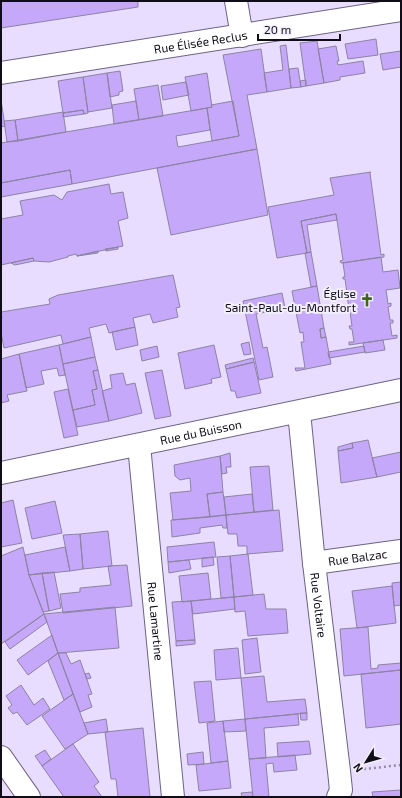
<svg xmlns="http://www.w3.org/2000/svg" width="402" height="798" font-family="'Exo 2',sans-serif">
  <style>
    .building { fill: #c6a8fb; stroke: #8d83a2 }
    .lines { fill: none; stroke-linecap: round; stroke-linejoin: round }
    .minor-casing { stroke: #6d6380; stroke-width: 24 }
    .path { stroke: #938ba4; stroke-width: 2.5; stroke-dasharray: 2 3; stroke-linecap: butt }
    .minor { stroke: #fff; stroke-width: 22 }
    .labels { text-anchor: middle; dominant-baseline: central; stroke-width: 4; stroke-linejoin: round; paint-order: stroke }
    .street-label { font-size: 12px; fill: #110d18; stroke: #f2eefc }
    .poi-label { font-size: 12px; fill: #110d18; stroke: #f2eefc; text-anchor: end }
  </style>
  <rect width="100%" height="100%" fill="#e8ddff"/>
  <!-- building -->
  <path class="building" d="M1,1H138V7L1,28Z
    M376,39L378,55L348,59L345,44Z
    M317,41L324,83L306,86L300,43Z
    M286,45L291,88L267,92L264,73L283,70L280,46Z
    M336,46L339,61H337L338,65L363,61L365,73L340,77V80L324,83L318,49Z
    M261,49L267,92L247,95L257,149L72,184L70,170L1,183V143L207,108L210,130L176,136L178,147L239,136L223,55Z
    M401,51V67L383,70L380,54Z
    M298,68L301,87L291,88L289,69Z
    M120,71L123,91L119,92V95L110,97L107,73Z
    M107,73L112,108L88,112L83,77Z
    M207,73L212,107L191,111L185,77Z
    M83,77L88,113L84,114L83,110L63,113L58,81Z
    M306,80V86L301,87L300,81Z
    M186,82L189,95L163,100L161,86Z
    M158,85L163,116L139,120L134,89Z
    M1,100L5,126L1,127Z
    M136,101L139,120L114,124L112,105Z
    M233,101L239,136L212,141L207,108L212,107L211,105Z
    M83,110L84,114L63,117V113Z
    M63,112L66,132L18,141L15,120Z
    M15,120L18,141L7,142L4,121Z
    M257,149L268,215L171,235L157,168Z
    M70,170L72,184L1,197V183Z
    M371,172L370,173L381,255L384,254V257L341,263L340,261L343,260L336,214L301,221L307,253L277,258L268,207L334,195L330,178Z
    M109,184L111,194L123,192L128,218L118,221L123,246L77,256L76,254L68,256V257L49,262L34,261L33,258L1,265V219L23,215L20,201L54,195L62,200L67,192Z
    M336,214L337,220L307,225L311,252L307,253L301,221Z
    M118,247V249L106,251L105,249Z
    M98,251V253L77,256Z
    M311,252L317,286L311,287L305,253Z
    M381,257L383,272L398,270L400,288L386,290L388,304L391,303V306L388,307L390,320H393V323H390L392,336L397,335V338L349,345V342H354L352,329H350L349,326H352L350,312H347V310L349,309L347,295L345,296V293H347L345,279H343V277H345L343,263Z
    M33,258L34,261L15,265L11,263Z
    M173,275L180,307L176,308L178,317L153,323L150,314L133,318L135,327L109,333L106,324L89,328L91,337L63,344L61,335L4,348L1,333V319H2L1,312L50,304L49,299L58,295Z
    M317,286L324,328L320,329L321,338L326,337L331,364L296,371L295,368H305L301,342H304L303,332L300,333L292,291Z
    M282,293L285,308L256,314L263,348L267,347L273,377L259,380L243,301Z
    M135,327L138,345L116,350L112,332Z
    M324,328L326,337L321,338L320,329Z
    M91,337L95,357L63,364L59,345Z
    M383,340L385,350L365,353L363,343Z
    M249,342L251,354L244,355L241,344Z
    M59,345L65,375L59,376L57,368L41,371L44,384L26,388L19,354Z
    M214,345L221,377L211,379L212,383L185,389L178,353Z
    M157,346L159,357L142,361L140,350Z
    M364,346L365,352L329,358L328,352Z
    M19,354L27,391L7,395L9,401L1,403V359Z
    M95,357L98,370L93,371L97,389L92,390L95,405L73,410L63,364Z
    M253,358L254,362L226,369L225,365Z
    M254,362L261,393L237,398L235,391H231L226,369Z
    M98,370L109,421L77,427L73,410L95,405L92,390L97,389L93,371Z
    M162,370L171,416L155,419L145,373Z
    M123,373L126,385L135,383L142,413L109,421L102,391L112,388L110,375Z
    M68,389L78,435L64,438L54,392Z
    M368,440L377,477L341,483L338,451L353,448L352,443Z
    M352,443L353,448L338,451V447Z
    M401,452V472L377,477L372,458Z
    M230,453L231,467H226L227,473L222,474L220,456Z
    M220,456L223,492L207,494L210,517L173,520L170,493L191,491L190,478L180,480L175,476L174,465Z
    M269,466L273,510L254,512L250,467Z
    M223,492L226,515L210,517L207,494Z
    M252,494L254,512L226,515L224,497Z
    M13,500L22,543L1,547V503Z
    M55,501L62,533L32,539L25,508Z
    M279,510L283,551L247,554V546H238L237,534H228L226,515Z
    M226,515L227,528H223L222,525L200,528V533L172,537L171,520Z
    M108,531L112,566L83,569L80,534Z
    M80,534L83,569L70,571L63,535Z
    M214,542L216,557L168,562L167,547Z
    M23,547L29,575L44,614L1,644V556Z
    M65,547L70,571L29,575L25,555Z
    M248,554L253,595L234,597L230,556Z
    M230,556L234,597L221,598L217,557Z
    M213,557L214,565L202,567V558Z
    M189,560L191,569L169,573L168,562Z
    M127,565L132,606L63,613L60,594L80,592V588L111,585L108,566Z
    M54,572L61,608L49,611L42,573Z
    M42,573L49,611L43,612L29,575Z
    M208,573L211,599L182,602L179,576Z
    M401,582V605L394,606L392,583Z
    M392,586L396,623L357,628L352,591Z
    M264,594L266,609H286L288,633L248,636L245,611L235,612L234,597Z
    M234,597L235,609L193,614L191,601Z
    M191,601L195,640L176,641L172,602Z
    M115,607L119,648L58,653L44,614Z
    M44,614L47,622L10,649L5,642Z
    M368,627L371,669L378,668V665L401,663V670L344,676L340,629Z
    M52,635L58,653L28,675L17,660Z
    M257,638L261,672L245,674L242,640Z
    M195,640V644L176,646V641Z
    M238,648L241,678L216,680L214,650Z
    M58,653L73,694L64,700L48,661Z
    M58,653H66L71,664L80,660L92,694L88,695L92,707L80,712Z
    M401,670V724L366,728L361,674Z
    M89,673L91,678L87,679L85,674Z
    M264,676L267,702L305,699L307,713L245,719L241,678Z
    M211,681L215,721L199,723L194,682Z
    M21,685L34,705L43,698L50,709L27,725L17,712L13,714L8,708L12,705L6,696Z
    M73,694L88,734L65,749L42,716Z
    M300,713H307V720H301Z
    M298,714L299,725L264,728L266,758L249,759L245,719Z
    M106,719L108,732L88,734L84,723Z
    M245,719L246,731L224,732L223,721Z
    M223,721L228,761L211,763L207,723Z
    M143,728L150,797H118L116,779H111L105,732Z
    M309,741L311,754L278,757L277,743Z
    M73,744L99,782L94,786L102,797H64L42,766Z
    M45,750L51,759L42,766L35,756Z
    M203,752L204,764L188,765L187,754Z
    M295,755L297,770L274,772L273,763L266,764L269,797H253L249,759Z
    M228,761L231,788L199,791L196,765Z
    M401,790V797H373L372,792Z
    M252,792L253,797H242L241,793Z"/>
  <g class="lines">
    <!-- minor casing -->
    <g class="minor-casing">
      <g id="minor">
        <path d="M236,1L242,36"/>
        <path id="s1" d="M1,73L401,10"/>
        <path id="s2" d="M299,412L314,563L339,771L341,790L338,797"/>
        <path id="s3" d="M139,445L173,797"/>
        <path id="s4" d="M1,473L401,390"/>
        <path id="s5" d="M314,563L401,551"/>
        <path d="M1,757L29,797"/>
      </g>
    </g>
    <!-- path -->
    <path class="path" d="M364,769L401,765"/>
    <!-- minor -->
    <use href="#minor" class="minor"/>
  </g>
  <!-- icons -->
  <defs>
    <g id="church-bare" transform="scale(1.08)"><path d="M-1.2-6h2.4v3.5h3.3v2.4h-3.3V6h-2.4V-.1h-3.3v-2.4h3.3Z" fill="#3d641f" stroke="#f2eefc" stroke-width="2.5" paint-order="stroke"/></g>
  </defs>
  <g fill-rule="evenodd">
    <use href="#church-bare" x="367" y="300"/>
  </g>
  <g class="labels">
    <!-- street labels -->
    <g class="street-label">
      <text stroke="none"><textPath href="#s1" startOffset="202">Rue Élisée Reclus</textPath></text>
      <text stroke="none"><textPath href="#s4" startOffset="204">Rue du Buisson</textPath></text>
      <text stroke="none"><textPath href="#s5" startOffset="44">Rue Balzac</textPath></text>
      <text stroke="none"><textPath href="#s2" startOffset="194">Rue Voltaire</textPath></text>
      <text stroke="none"><textPath href="#s3" startOffset="177">Rue Lamartine</textPath></text>
    </g>
    <!-- poi labels -->
    <g class="poi-label">
      <text x="356" y="293">Église<tspan x="356" dy="14">Saint-Paul-du-Montfort</tspan></text>
    </g>
  </g>
  <!-- border -->
  <rect width="402" height="798" fill="none" stroke="#110d18" stroke-width="4"/>
  <!-- north arrow -->
  <g transform="translate(366 762) rotate(233)" stroke="#f2eefc" stroke-width="3" paint-order="stroke">
  <path d="M0-3L7 15L0 10L-7 15Z" fill="#110d18"/>
  <text y="-6" font-size="11" font-weight="bold" text-anchor="middle" fill="#110d18">N</text>
  </g>
  <!-- scale -->
  <path d="M258 34v6h82v-6" fill="none" stroke="#110d18" stroke-width="2"/>
  <text x="264" y="34" font-size="12" fill="#110d18" stroke="#f2eefc" stroke-width="3" paint-order="stroke">20 m</text>
</svg>
